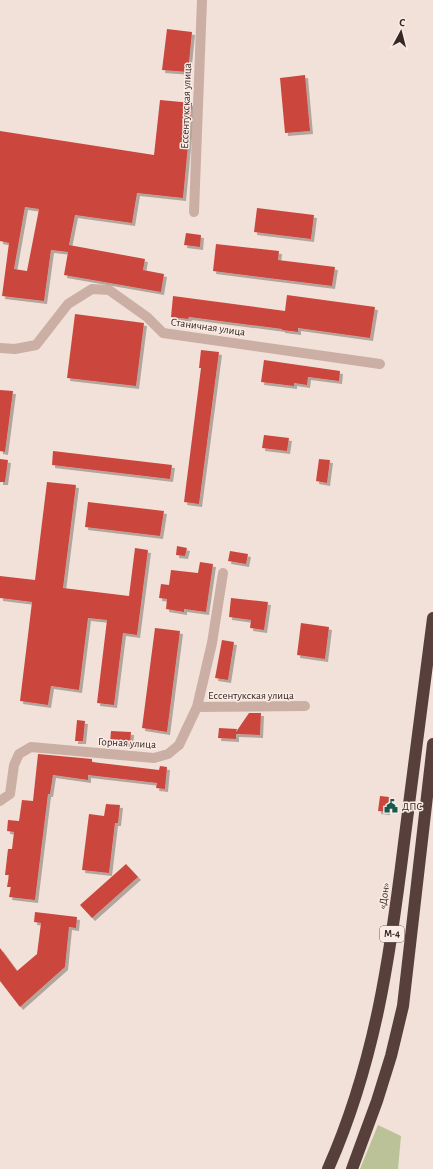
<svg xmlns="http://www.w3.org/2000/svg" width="433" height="1169" font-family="'Alegreya Sans',sans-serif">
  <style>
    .green { fill: #bbc298 }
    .building { fill: #cb473d; fill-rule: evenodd; filter: url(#shadow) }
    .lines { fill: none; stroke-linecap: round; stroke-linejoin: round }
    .street { stroke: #cbafa4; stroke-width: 10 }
    .highway { stroke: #57403c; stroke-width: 12 }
    .labels { text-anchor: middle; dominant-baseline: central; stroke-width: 3; stroke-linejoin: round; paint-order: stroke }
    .shield { fill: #faece4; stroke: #70635f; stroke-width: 1 }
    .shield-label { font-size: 10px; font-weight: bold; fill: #352826 }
    .street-label { font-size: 11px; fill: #352826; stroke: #faece4 }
    .poi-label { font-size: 11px; fill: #352826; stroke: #faece4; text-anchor: start }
  </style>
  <defs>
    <filter id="shadow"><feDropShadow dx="3" dy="3" stdDeviation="0" flood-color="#0004"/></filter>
  </defs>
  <rect width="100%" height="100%" fill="#f2e1d8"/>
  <!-- green -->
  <path class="green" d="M378,1125L401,1136L398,1169H360Z"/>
  <!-- building -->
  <path class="building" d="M167,29L192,32L188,72L162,70Z
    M305,75L310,131L285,133L280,78Z
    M160,100L192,103L183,198L137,193L132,223L75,215L69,245L145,259L143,270L164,274L161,292L64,275L68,252L51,250L44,301L2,296L9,243L0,241V131L154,155ZM25,207L39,209L27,271L14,269Z
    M257,208L314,215L311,239L254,232Z
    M186,233L201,235L200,247L184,245Z
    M216,244L279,251L278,260L335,267L332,286L213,271Z
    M287,295L375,307L370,338L298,328V332L282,330V329L189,317L188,319L171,317L173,296L285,311Z
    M75,314L144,323L136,386L67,378Z
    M201,350L219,352L199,504L184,502L201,368H199Z
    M264,360L340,371L339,381L308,377L307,385L294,383V386L261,382Z
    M0,390L13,391L5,452L0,451Z
    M264,435L289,438L287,451L262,448Z
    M53,451L172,465L170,479L52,465Z
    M0,459L8,460L5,482H0Z
    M319,459L330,460L327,483L316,481Z
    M47,482L76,485L63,588L129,596L135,548L148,550L137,635L123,633L114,705L97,703L107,620L88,618L79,690L51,686L48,705L20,701L32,602L0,598V576L35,580Z
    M88,502L164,511L160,536L85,527Z
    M177,546L187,548L185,556L176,555Z
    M230,551L248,554L246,564L228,561Z
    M200,562L213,564L206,612L184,609V612L166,609L167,599L159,598L161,584L169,585L171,570L198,573Z
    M231,598L268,602L264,630L250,628L251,620L229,617Z
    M301,623L329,627L325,659L297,655Z
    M155,628L180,631L167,732L142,728Z
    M222,640L234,642L228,680L215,678Z
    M249,713H261L260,735L236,734V739L218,738L219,728L237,729L236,732Z
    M77,720L85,721L83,741H75Z
    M111,731L131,732L130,745L110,743Z
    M38,754L92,759V762L159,770L160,766L167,767L165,789L156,788L157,783L88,775V780L53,775L50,794H48L35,900L9,897L11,887H7L9,875H5L8,849H12L14,832L7,831L8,820L19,821L22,800L33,801Z
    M380,796L389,797L387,812L378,811Z
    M106,804L120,805L118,823H115L109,873L82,870L89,814L104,816Z
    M126,864L138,877L92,918L80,905Z
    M35,912L77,917L76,928L69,927L65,967L20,1007L0,981V948L17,971L37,954L41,923L34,922Z"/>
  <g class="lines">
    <!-- street -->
    <path class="street" d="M194,212L202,0
      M0,348L15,349L36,345L68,304L92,289L109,290L147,317L163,333L380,364
      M197,707L305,706
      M0,801L10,794L14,765L19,754L31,747L154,758L168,754L179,745L197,707L212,643L223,573"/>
    <!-- highway -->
    <path class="highway" d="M328,1169C375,1063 390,957 404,843C414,768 424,693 433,618
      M352,1169L377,1101L391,1056L403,1006L433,744"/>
  </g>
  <!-- icons -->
  <defs>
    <g id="civic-bare" transform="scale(1.08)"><path d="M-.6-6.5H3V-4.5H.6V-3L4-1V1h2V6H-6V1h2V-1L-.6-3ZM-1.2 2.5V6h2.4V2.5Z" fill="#1a5852" stroke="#faece4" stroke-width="2.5" paint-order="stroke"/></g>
  </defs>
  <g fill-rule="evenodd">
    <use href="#civic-bare" x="391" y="806"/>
  </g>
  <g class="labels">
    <!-- shield labels -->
    <rect class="shield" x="380" y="926" width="24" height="16" rx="3"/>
    <g class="shield-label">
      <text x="392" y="934">М-4</text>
    </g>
    <!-- street labels -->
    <g class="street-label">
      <text transform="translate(186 106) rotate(-88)">Ессентукская улица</text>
      <text transform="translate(208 327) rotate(8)">Станичная улица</text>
      <text x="251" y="695">Ессентукская улица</text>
      <text transform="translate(127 743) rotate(3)">Горная улица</text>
      <text transform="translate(384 896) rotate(-82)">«Дон»</text>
    </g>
    <!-- poi labels -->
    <g class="poi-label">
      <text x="402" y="806">ДПС</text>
    </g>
  </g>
  <!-- north arrow -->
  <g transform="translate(401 32) rotate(7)" stroke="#faece4" stroke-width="3" paint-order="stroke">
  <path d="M0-3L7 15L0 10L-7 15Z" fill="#352826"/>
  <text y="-6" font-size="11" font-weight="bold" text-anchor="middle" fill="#352826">С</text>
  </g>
</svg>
